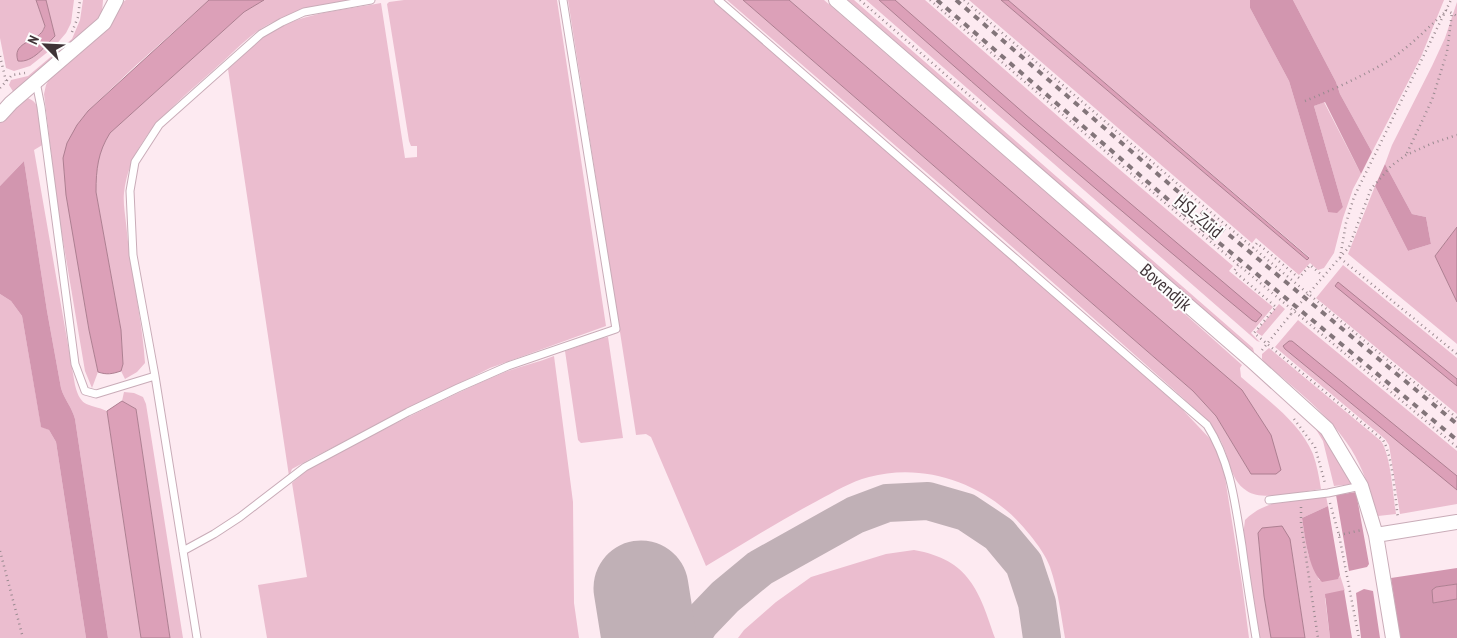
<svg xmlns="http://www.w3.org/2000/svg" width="1457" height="638" font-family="'PT Sans Narrow',sans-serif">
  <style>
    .green { fill: #ebbdcf }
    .forest { fill: #d296af }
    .water { fill: #dca0b8; stroke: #ad7f91 }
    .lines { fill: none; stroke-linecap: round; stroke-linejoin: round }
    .taxiway { stroke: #c0b0b6; stroke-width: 38 }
    .runway { stroke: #c0b0b6; stroke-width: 95 }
    .lane-casing { stroke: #c9acb8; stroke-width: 9 }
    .street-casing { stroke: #c9acb8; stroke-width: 16 }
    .path { stroke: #9b8b91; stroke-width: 2.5; stroke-dasharray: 1 4; stroke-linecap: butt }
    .lane { stroke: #fff; stroke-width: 7 }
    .street { stroke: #fff; stroke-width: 14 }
    .rail { stroke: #83757a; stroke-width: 4; stroke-dasharray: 6 6; stroke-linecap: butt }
    .path-bridge { stroke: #9b8b91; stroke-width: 2.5; stroke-dasharray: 1 4; stroke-linecap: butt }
    .labels { text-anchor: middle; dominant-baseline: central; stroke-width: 4; stroke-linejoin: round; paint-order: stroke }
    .street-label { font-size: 18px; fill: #3f3337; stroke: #fdfdfd }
  </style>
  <rect width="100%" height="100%" fill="#fdeaf1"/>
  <!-- green -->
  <path class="green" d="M0,0H36L45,26L41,33L18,48L55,36L46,0H74L71,23L66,33L54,47L30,66L14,71L6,68L0,38Z
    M83,0H103L102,13L93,24L14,93L9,85L11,80L28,76L72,39L80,20Z
    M126,0H209L132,69L88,111L77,125L64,169L89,330L98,372L92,388L85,371L59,217L44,94L46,85L52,74L75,58L111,25L121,3Z
    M264,0H353C324,5 295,10 269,24C250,34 235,51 219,65C196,86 161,114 144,140C133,156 126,174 124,193C123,202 125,214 126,223C130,270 142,316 145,363L137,372L125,379L121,371L123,364L121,330L96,192C96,169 98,152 110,133L244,12Z
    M404,0H557L606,326L490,368L314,457L292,469L289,476L228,69C242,56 256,41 273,31C305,12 345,10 381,3L405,158L417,157V146H411L409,141L387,4L389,2Z
    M568,0H713L1181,408L1213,442L1223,465L1242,584L1249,638H1065C1061,615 1058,590 1050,567C1046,556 1038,545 1030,535C993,487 929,461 869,477C850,482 834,492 817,501C779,521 743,544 706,566L651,437L646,434L636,435L635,428Z
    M727,0H743L1193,391L1216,416L1251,474H1276L899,96L789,0H824L1148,281L1242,365L1240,368L1241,377C1267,400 1299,421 1313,454C1317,465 1319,477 1321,489C1303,491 1262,502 1247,491C1228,479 1230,454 1218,436C1209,421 1196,410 1183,398C1033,263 879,132 727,0Z
    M848,0H854L1253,348L1254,352H1252Z
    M866,0H925L1092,146L1233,266L1229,271L1273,307L1251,333L1260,342L1257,341Z
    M969,0H1001L1307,260L1309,257L1008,0H1250V8L1289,81L1328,212L1343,207L1314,106L1324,102L1361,174L1353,189L1343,218L1334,253L1324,268L1318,270L1310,263L1299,275L1256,238L1252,243Z
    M1293,0H1444L1421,57L1372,152L1340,94L1336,82Z
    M1457,2V227L1435,256L1457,302V344L1348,254L1375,186L1408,251L1431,244L1426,217L1412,214L1385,164L1392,145L1432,66L1445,38Z
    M24,98C43,97 42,130 44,144L34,150L75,385C81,409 89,403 107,411L141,638H108L75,419C72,407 64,399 61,388L47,311L24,161L0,186V121Z
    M1343,265L1457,358V414L1316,298Z
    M0,294L11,301L22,316L41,426L49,430L56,442L86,638H0Z
    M1279,304L1285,309L1262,336L1256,332Z
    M1298,320L1457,451V504L1400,514L1389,445L1385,439L1275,347Z
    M608,337L623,438L581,443L578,440L565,351L602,338Z
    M1269,348L1381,441C1391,456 1393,495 1396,514L1378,516C1371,493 1364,470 1351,449C1329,414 1295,389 1264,362L1262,359V354Z
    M554,356L573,502L574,603L579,638H267L258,585L307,577L292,483L307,470C371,436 436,401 503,373C520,366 537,363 554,356Z
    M124,392L134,393L143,397L146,404L183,638H170L136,409L122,401Z
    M1314,426L1324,432L1354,484L1334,486L1323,441Z
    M1326,496L1328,506L1302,518L1308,554L1319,580L1339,578L1340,575L1345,591L1344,590L1325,598L1330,638H1305L1290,539L1258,533L1264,596L1271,638H1260L1243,536L1245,520C1267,498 1296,500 1326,496Z
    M914,550C970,560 979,591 995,638H738L744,630L776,602L811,577L886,554Z"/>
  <!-- forest -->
  <path class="forest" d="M1250,0H1293L1336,82L1340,94L1372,152L1361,174L1325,102L1314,106L1343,207L1337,213L1328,212L1289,81L1250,8Z
    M24,161L47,311L61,388C64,399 72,407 75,419L108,638H86L56,442L49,430L41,427L22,316L11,301L0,294V186Z
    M1385,164L1412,214L1426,217L1431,244L1408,251L1375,186Z
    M1356,492L1369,564L1367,567L1349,571L1336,495Z
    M1328,506L1340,575L1338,579L1322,582C1308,569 1305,536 1302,518Z
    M1457,568V584L1436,587L1433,603L1457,599V638H1400L1391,578Z
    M1364,589L1373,591L1380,638H1361L1356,593Z
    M1344,590L1352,638H1330L1325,594Z"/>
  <!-- water -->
  <path class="water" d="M36,0H46L55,36C45,46 33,63 18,61C12,43 32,43 41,33C42,33 45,26 45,26Z
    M209,0H264L244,12L110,133C98,152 96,169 96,192L121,330L123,364L121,371C112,374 107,375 98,372L89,330L66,195L63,158L67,143L77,125L88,111Z
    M743,0H789L1242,390L1271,435L1281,470L1276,474H1251L1216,416L1193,391Z
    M879,0H895L1026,115L1262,315L1256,322L1252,320C1126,216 1002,109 879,0Z
    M1001,0H1008L1309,258L1307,260Z
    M1457,227V302L1435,256Z
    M1338,282L1457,379V386L1335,286Z
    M1289,341H1292L1457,476V490L1285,349L1283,346Z
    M122,401L136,409L170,638H141L107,411Z
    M1282,526L1290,539L1305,638H1271L1264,596L1258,533L1262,528Z
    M1457,584V599L1433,603L1432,590L1436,587Z"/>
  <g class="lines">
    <!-- taxiway -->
    <path class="taxiway" d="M691,638L700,623L725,597L760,568L855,515L887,503L928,501L966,512L999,534L1024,564L1037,603L1042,638"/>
    <!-- runway -->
    <path class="runway" d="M641,588L649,638"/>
    <!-- lane casing -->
    <g class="lane-casing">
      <path id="lane" d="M718,0L1207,425C1231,463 1235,503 1242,546C1246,577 1251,607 1256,638
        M36,82L41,107L75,364L85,391L96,394L155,376L197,638
        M155,376L133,255L130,191L135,162L159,125L261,34L282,22L304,12L371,0
        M1269,500L1328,493L1361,486
        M183,551L214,534L240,517L305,467L408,412L458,388L508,366L616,329L563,0"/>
    </g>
    <!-- street casing -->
    <g class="street-casing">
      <path id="street" d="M836,0L1252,361L1327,429L1361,486L1376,535L1393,638
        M0,115L11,103L104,23L116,0
        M1376,535L1457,522"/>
    </g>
    <!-- path -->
    <path class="path" d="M860,0L986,110
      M930,0L1193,227L1457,447
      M964,0L1208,210L1457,418
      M1446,10L1457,16
      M72,32L78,17L80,0
      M0,56L6,81
      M0,88L12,75L25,73
      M1305,101C1334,89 1364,76 1391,59C1410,46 1427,29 1444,13
      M1407,153L1432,100L1447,52L1452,13
      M1253,248L1257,243L1299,278L1310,265L1323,276
      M1340,258L1346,223L1354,197L1451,0
      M1340,258L1457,354
      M1238,265L1234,271L1276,307L1254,333L1383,440C1393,457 1395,498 1398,518
      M1310,292L1349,247L1371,189L1391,166L1406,155L1433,143L1457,135
      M1262,350L1291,314
      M1294,419L1315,447L1325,483
      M1330,503L1339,535L1359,638
      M1301,507V524L1318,638
      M1339,535L1362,530
      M0,551L23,638"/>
    <!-- lane -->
    <use href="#lane" class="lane"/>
    <!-- street -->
    <use href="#street" class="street"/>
    <!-- rail -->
    <path class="rail" d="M937,0L1194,222L1457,440
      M956,0L1204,214L1457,424"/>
    <!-- path-bridge -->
    <path class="path-bridge" d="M1291,314L1310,292"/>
  </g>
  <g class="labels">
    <!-- street labels -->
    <g class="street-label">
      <text transform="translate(1199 216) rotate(40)">HSL-Zuid</text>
      <text transform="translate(1166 287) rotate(41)">Bovendijk</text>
    </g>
  </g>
  <!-- north arrow -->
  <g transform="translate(45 45) rotate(294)" stroke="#fdfdfd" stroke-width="4" paint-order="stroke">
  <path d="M0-4L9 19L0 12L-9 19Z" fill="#3f3337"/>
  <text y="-8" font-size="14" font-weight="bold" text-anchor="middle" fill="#3f3337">N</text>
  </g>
</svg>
